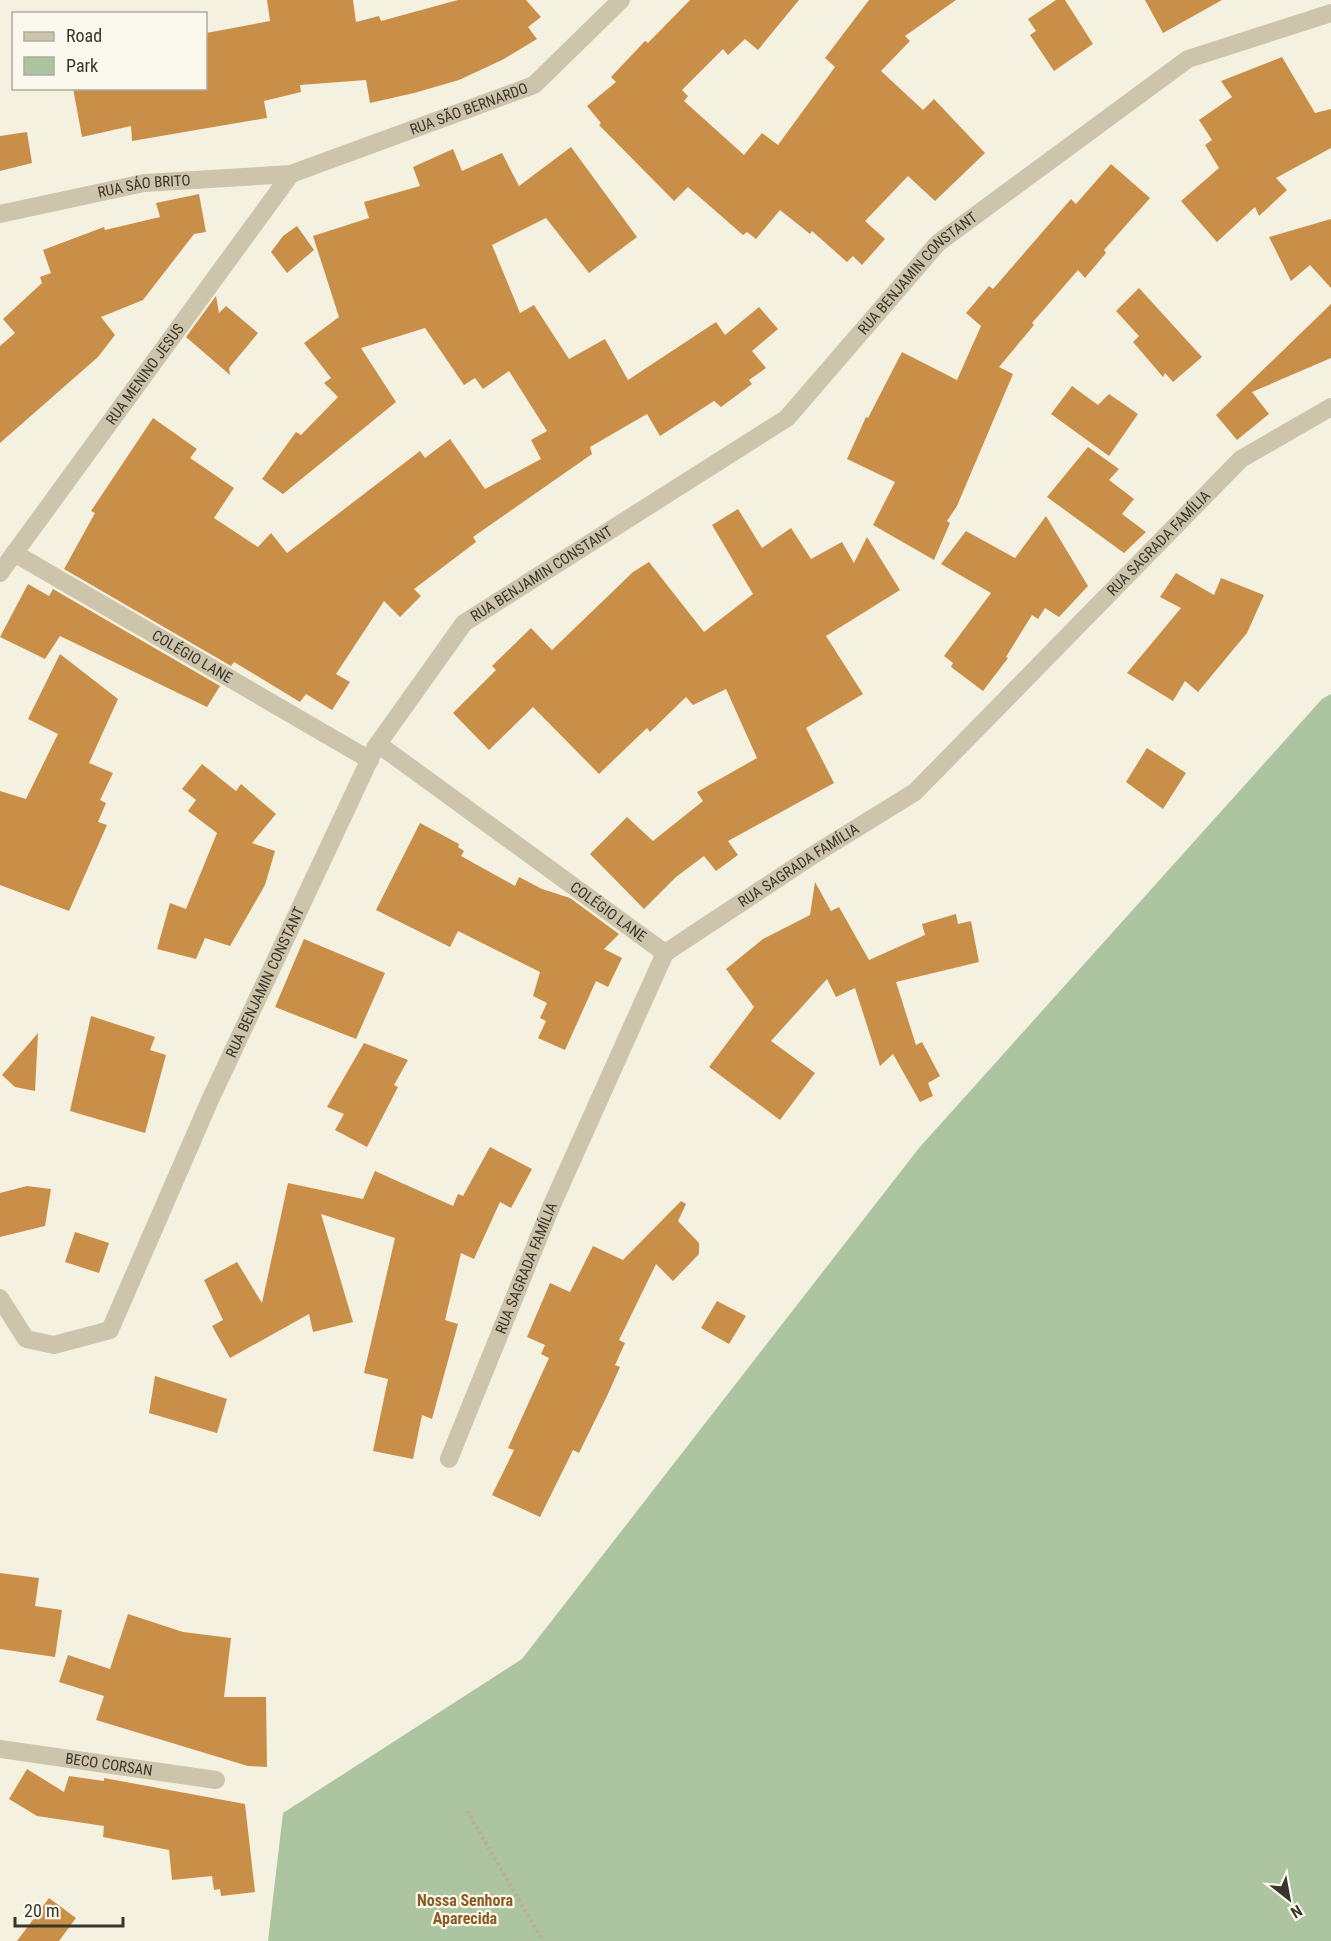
<svg xmlns="http://www.w3.org/2000/svg" width="1331" height="1941" font-family="'Roboto Condensed',sans-serif">
  <style>
    .green { fill: #acc49f }
    .building { fill: #c98f49 }
    .lines { fill: none; stroke-linecap: round; stroke-linejoin: round }
    .path { stroke: #b9b095; stroke-width: 4; stroke-dasharray: 3 3; stroke-linecap: butt }
    .minor { stroke: #cdc5ab; stroke-width: 18 }
    .labels { text-anchor: middle; dominant-baseline: central; stroke-width: 4.5; stroke-linejoin: round; paint-order: stroke }
    .street-label { font-size: 15px; fill: #3b342a; stroke: #fbf9ed }
    .neighbourhood-label { font-size: 16px; font-weight: bold; fill: #8c5b21; stroke: #fbf9ed }
  </style>
  <rect width="100%" height="100%" fill="#f4f1e0"/>
  <!-- green -->
  <path class="green" d="M1331,694V1941H268L283,1813L522,1659L919,1148L1322,699Z"/>
  <!-- building -->
  <path class="building" d="M267,0H353L356,22L379,16L381,21L458,0H526L541,17L528,27L537,39L502,60L459,80L414,93L370,103L366,80L300,85L301,92L264,101L267,118L132,141L131,126L82,137L73,88H206V33L270,21Z
    M690,0H799L758,50L745,39L728,55L723,49L682,90L688,96L684,101L744,155L762,133L778,145L835,67L825,58L869,0H956L905,36L910,41L881,71L923,110L934,99L985,153L935,201L908,176L865,221L885,239L862,265L853,256L847,262L812,231L810,234L780,210L756,239L747,232L743,235L688,187L674,201L599,125L601,123L587,106L616,82L611,77L645,41L648,43Z
    M1056,0H1065L1093,44L1054,71L1030,35L1036,31L1028,19Z
    M1145,0H1222L1163,33Z
    M1282,57L1315,113L1331,109V148L1276,178L1287,190L1259,216L1255,207L1217,242L1181,201L1219,168L1205,145L1212,140L1199,120L1232,97L1221,81Z
    M27,132L32,163L0,171V136Z
    M571,147L637,237L589,273L546,218L492,245L520,313L534,305L569,359L605,339L628,380L716,322L725,335L759,307L778,329L752,351L766,368L749,380L752,384L721,407L714,401L660,436L647,414L590,447L592,454L473,537L476,542L414,589L421,596L400,617L384,601L336,674L350,682L332,710L306,694L300,702L234,662L231,666L64,569L95,513L91,511L153,418L197,449L190,458L234,488L214,518L258,547L271,533L287,553L420,451L425,458L450,439L485,489L541,459L531,440L547,431L509,371L483,389L475,378L464,385L425,328L361,348L396,402L283,494L262,479L296,432L301,435L338,397L324,383L331,378L304,343L339,317L313,236L369,218L364,202L420,186L413,167L453,149L462,171L502,153L519,186Z
    M1111,164L1150,198L1104,250L1106,253L1085,278L1078,270L1032,323L1034,325L999,367L1013,374L957,506L947,521L950,523L934,560L873,525L895,482L847,459L866,417L868,418L902,352L957,380L981,326L966,313L989,286L993,289L1071,199L1076,204Z
    M199,194L206,232L194,234L143,300L101,317L115,335L98,357L0,443V346L15,333L3,319L42,283L40,277L51,273L43,250L104,227L105,230L160,217L156,203Z
    M1331,219V288L1310,265L1291,281L1269,237Z
    M297,226L314,250L287,273L271,252L283,236Z
    M1139,288L1202,357L1173,382L1165,373L1163,377L1133,342L1139,336L1116,311Z
    M216,296L219,313L226,306L258,333L229,368L230,375L186,337Z
    M1331,304V358L1252,392L1269,414L1237,440L1216,415Z
    M1072,386L1098,405L1109,394L1138,414L1109,456L1051,414Z
    M1088,447L1119,469L1109,480L1134,499L1122,514L1146,532L1124,553L1047,497Z
    M738,509L762,548L791,528L811,559L842,542L854,563L867,537L900,590L826,636L863,694L806,728L834,783L728,841L738,855L716,871L704,856L676,877L644,909L590,854L627,817L653,841L703,801L697,792L757,758L726,689L693,705L686,697L650,732L647,728L599,774L533,707L489,750L453,713L496,670L492,666L531,628L552,650L633,572L649,562L704,632L753,594L712,525Z
    M1046,516L1088,586L1059,617L1045,608L1038,619L1032,615L1006,657L1008,658L983,691L951,667L953,663L944,656L991,593L941,564L966,531L1015,558Z
    M1176,573L1214,595L1221,578L1264,595L1247,633L1198,692L1185,681L1173,701L1127,673L1181,608L1160,597Z
    M28,584L49,596L53,589L220,686L207,707L60,636L45,659L0,637Z
    M60,654L118,699L89,763L113,773L100,800L106,803L98,822L107,825L69,911L0,885V791L26,799L58,734L28,719Z
    M1147,748L1186,773L1163,809L1126,782Z
    M202,764L236,791L241,784L276,814L252,843L275,851L265,885L230,946L205,938L196,959L157,949L170,903L186,909L217,833L188,811L196,800L182,789Z
    M420,823L459,844L458,847L464,851L461,856L515,886L519,877L542,889L570,898L619,934L604,949L622,958L608,987L596,981L565,1050L538,1038L546,1021L540,1018L547,1003L533,996L540,972L458,931L450,947L376,910Z
    M815,882L831,911L839,907L869,960L925,935L922,924L956,914L958,924L971,921L979,962L896,982L916,1045L922,1042L940,1076L928,1083L933,1096L920,1102L893,1054L880,1066L855,988L836,997L827,979L771,1041L815,1073L780,1120L709,1067L754,1007L726,969L763,939L810,915Z
    M304,939L385,973L356,1039L275,1007Z
    M91,1016L155,1037L150,1050L166,1055L145,1133L70,1111Z
    M38,1033L35,1091L15,1087L2,1075Z
    M364,1043L408,1060L394,1085L398,1087L367,1147L335,1130L344,1114L327,1107Z
    M490,1147L532,1169L511,1208L500,1202L474,1259L461,1253L445,1320L458,1324L432,1419L422,1415L413,1459L373,1451L388,1379L364,1373L395,1238L321,1214L353,1322L313,1332L309,1314L230,1358L212,1326L223,1320L204,1280L237,1262L262,1303L288,1183L363,1199L375,1171L453,1206L458,1194L463,1196Z
    M27,1186L51,1189L45,1226L0,1237V1193Z
    M681,1201L686,1204L678,1221L699,1243V1254L673,1281L656,1264L619,1340L625,1343L615,1365L620,1367L607,1396L579,1453L573,1450L540,1517L492,1495L514,1450L508,1448L549,1358L541,1354L545,1345L527,1337L550,1283L570,1292L593,1246L623,1260Z
    M75,1232L109,1243L99,1273L65,1262Z
    M717,1301L746,1316L729,1344L701,1328Z
    M155,1376L227,1399L217,1433L149,1413Z
    M0,1573L39,1578L35,1606L62,1610L55,1657L0,1649Z
    M128,1614L183,1632L231,1638L224,1697H266L267,1767L248,1766L96,1720L104,1696L59,1682L68,1655L110,1669Z
    M27,1769L64,1792L69,1776L104,1781V1778L245,1804L255,1892L221,1896L220,1889L214,1890L212,1876L172,1880L169,1850L103,1837L104,1826L37,1816L9,1799Z
    M49,1898L76,1918L59,1941H17Z"/>
  <g class="lines">
    <!-- path -->
    <path class="path" d="M467,1811L543,1941"/>
    <!-- minor -->
    <g class="minor">
      <path id="s1" d="M0,214L144,183L291,174L534,85L621,0"/>
      <path id="s2" d="M14,553L370,760"/>
      <path id="s3" d="M0,573L291,174"/>
      <path id="s4" d="M378,744L665,953"/>
      <path id="s5" d="M0,1298L26,1339L54,1345L110,1330L210,1100L375,748L464,623L787,418L938,243L1188,59L1331,13"/>
      <path id="s6" d="M449,1459L551,1207L665,953L818,852L915,792L1241,459L1331,407"/>
      <path id="s7" d="M0,1749L216,1780"/>
    </g>
  </g>
  <g class="labels">
    <!-- street labels -->
    <g class="street-label">
      <text stroke="none"><textPath href="#s1" startOffset="484">RUA SÃO BERNARDO</textPath></text>
      <text stroke="none"><textPath href="#s1" startOffset="147">RUA SÁO BRITO</textPath></text>
      <text stroke="none"><textPath href="#s5" startOffset="1506">RUA BENJAMIN CONSTANT</textPath></text>
      <text stroke="none"><textPath href="#s3" startOffset="246">RUA MENINO JESUS</textPath></text>
      <text stroke="none"><textPath href="#s6" startOffset="1196">RUA SAGRADA FAMÍLIA</textPath></text>
      <text stroke="none"><textPath href="#s5" startOffset="1020">RUA BENJAMIN CONSTANT</textPath></text>
      <text stroke="none"><textPath href="#s2" startOffset="206">COLÉGIO LANE</textPath></text>
      <text stroke="none"><textPath href="#s6" startOffset="710">RUA SAGRADA FAMÍLIA</textPath></text>
      <text stroke="none"><textPath href="#s4" startOffset="285">COLÉGIO LANE</textPath></text>
      <text stroke="none"><textPath href="#s5" startOffset="516">RUA BENJAMIN CONSTANT</textPath></text>
      <text stroke="none"><textPath href="#s6" startOffset="206">RUA SAGRADA FAMÍLIA</textPath></text>
      <text stroke="none"><textPath href="#s7" startOffset="110">BECO CORSAN</textPath></text>
    </g>
    <!-- neighbourhood labels -->
    <g class="neighbourhood-label">
      <text x="465" y="1900">Nossa Senhora<tspan x="465" dy="18">Aparecida</tspan></text>
    </g>
  </g>
  <!-- legend -->
  <rect x="12" y="12" width="195" height="78" fill="#fbf9ed" stroke="#aeaa9f" stroke-width="1.5"/>
  <rect x="24" y="32" width="30" height="9" fill="#cdc5ab" stroke="#aeaa9f" stroke-width="1.5"/>
  <text x="66" y="42" font-size="18" fill="#3b342a">Road</text>
  <rect x="24" y="57" width="30" height="18" fill="#acc49f" stroke="#aeaa9f" stroke-width="1.5"/>
  <text x="66" y="72" font-size="18" fill="#3b342a">Park</text>
  <!-- north arrow -->
  <g transform="translate(1289 1899) rotate(149)" stroke="#fbf9ed" stroke-width="4.5" paint-order="stroke">
  <path d="M0-4.5L10 22L0 15L-10 22Z" fill="#3b342a"/>
  <text y="-9" font-size="16" font-weight="bold" text-anchor="middle" fill="#3b342a">N</text>
  </g>
  <!-- scale -->
  <path d="M15 1917v9h108v-9" fill="none" stroke="#3b342a" stroke-width="3"/>
  <text x="24" y="1917" font-size="18" fill="#3b342a" stroke="#fbf9ed" stroke-width="4.5" paint-order="stroke">20 m</text>
</svg>
